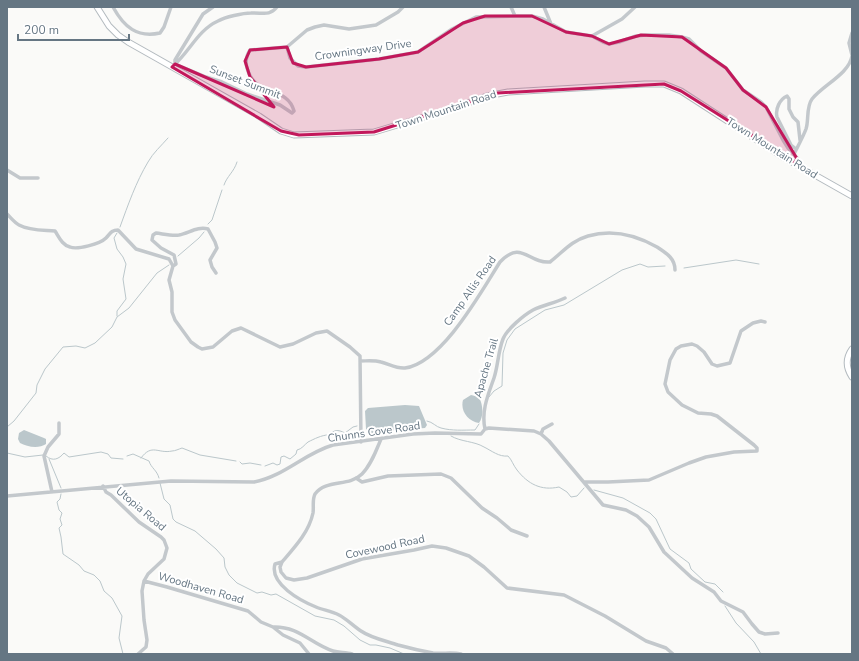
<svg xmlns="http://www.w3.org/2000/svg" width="859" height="661" font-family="'Nunito Sans',sans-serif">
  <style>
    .water { fill: #bbc7cb }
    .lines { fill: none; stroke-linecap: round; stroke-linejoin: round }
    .stream { stroke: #bbc7cb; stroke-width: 1 }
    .secondary-casing { stroke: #b3babf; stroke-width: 7 }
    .minor { stroke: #c3c8cc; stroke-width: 3.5 }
    .secondary { stroke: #fff; stroke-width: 5 }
    .marked { fill: #c2185b; fill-opacity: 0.2; stroke: #c2185b; stroke-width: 3; stroke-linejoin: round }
    .labels { text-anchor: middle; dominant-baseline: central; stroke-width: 4; stroke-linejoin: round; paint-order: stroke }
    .street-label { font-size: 11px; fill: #657683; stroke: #fff }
  </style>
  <rect width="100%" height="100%" fill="#fafaf8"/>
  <!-- water -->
  <path class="water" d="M471,395L479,397C483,405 484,416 479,423C468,421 460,411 463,400Z
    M405,405L419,406L427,425L425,428L384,431L380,434H371L366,429L365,411L368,408Z
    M24,430L44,438L46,439V444C39,449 27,447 20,443L18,439L19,433Z"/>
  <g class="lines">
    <!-- stream -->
    <path class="stream" d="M224,185C227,176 234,172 237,162
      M208,224L212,220L222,190
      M120,227C128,205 136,182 148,162C153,153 161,146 168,138
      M117,233L114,238L117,249L123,257L126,264L123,279L126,299L117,311V316
      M178,256L199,238L204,232
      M684,268L736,260L759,264
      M489,397L494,391L502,386L503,353L507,340L515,329L545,310L564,305L622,270L640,264L648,267L665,266
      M427,421C433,422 436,427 441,428C452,431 463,430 475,430L479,424
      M7,427L14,421L36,393L37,385L45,369L63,347L76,346L85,348L95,343L112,327L117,317L129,308L157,273L169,265
      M451,436C461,442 474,441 484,447C492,451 499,457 508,456C512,460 513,465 517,470C528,484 541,491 559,487L567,492L571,497L577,496L584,488
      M7,453L25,457L43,455
      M46,456C53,462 59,459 64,453L69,457L101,452L108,454L111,458L123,459
      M127,456L133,454L149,461C151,468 157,470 159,478
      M141,458C152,443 158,454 172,451C175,451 179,449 182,448L200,455L236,461
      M49,459L61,488
      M240,462L242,464L250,463L261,465
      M265,466L273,463L277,465L280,464L281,457L284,456L290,459L296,454L297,450C302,449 304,445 308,442C314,439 322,435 328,435C335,430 337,429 345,433L353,427L357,426
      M160,483L164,499L170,505L173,519L176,522L195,531L216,549L224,558L225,567L229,575L237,583L257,593L262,592L271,595L276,594L315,616L334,620L344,626L360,640L370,645H376L390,648L404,654
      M594,490L623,498L650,513L656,519L670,549L689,563L691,569L705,582L715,584L723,592
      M61,494L60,499L57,502L59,510L62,513L60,519L62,525L59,528L61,537L63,554L79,565L84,571L94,575L100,581L104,591L112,598L122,616L119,638L123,654
      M725,606L736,623L754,642L761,654"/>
    <!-- secondary casing -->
    <g class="secondary-casing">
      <path id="secondary" d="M97,7L109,26L118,35L128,42L259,116L281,131L294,135L374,132L454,108L487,96L508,92L645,84H664L681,91L783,157L852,196
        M852,349C845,359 846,368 852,377"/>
    </g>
    <!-- minor -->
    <path class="minor" d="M113,7C124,27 137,38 160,33L164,27L171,7
      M213,7L203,14L175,60V64L206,77L222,82L247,94L280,105L292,113L294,111C287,85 255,98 247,68C245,61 246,56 250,50L287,47L307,30L315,27L324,25L349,29L376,25L398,12L403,7
      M511,7L515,16H532L543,19L566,32L592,36L603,42L609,44L619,42L636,36L646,35H669L682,37L689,39L701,51L726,68L743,90L761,102L766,107L783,140L788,148L798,159L802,167
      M544,7L551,24
      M852,33L849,43L852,55
      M592,36L622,19L635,7
      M287,47L290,58L298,66L306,67L379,59L418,52L452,29L476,17L515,16
      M174,65C190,51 198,30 218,21C225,17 243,13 251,13C262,12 269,17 277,7
      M796,149L791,145L777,117C775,109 780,99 787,96L789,99V109L793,117L798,122L800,140
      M794,154C798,146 803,137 806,129C809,120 806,107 812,99C823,85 849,74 852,56
      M7,170L20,178H38
      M7,214C11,218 15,223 19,225C30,231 44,230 55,231C59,237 62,245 70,247C77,250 100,244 106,238C110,234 111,230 118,230L136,249L169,259L173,266L169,280L172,292V312L175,320L191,342L198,347L202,349L213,347L232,331L241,328L280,347L293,344L316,333L327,331L350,347L360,356L361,442
      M173,266L176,264L174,255L161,248L152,240L153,235L156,233C164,234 172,236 179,235C189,233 198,226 208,229L215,242L217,248L210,260L212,267L216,273
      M360,361C367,361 374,360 381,362C389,364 397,369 405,368C442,363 481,292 500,262C522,239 528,264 550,262C564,251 571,241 588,236C612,229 636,235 657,247C666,253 675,258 675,270
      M485,429C481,411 488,395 494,378C498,366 498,352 503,339C507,329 524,315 533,310C543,305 555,303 565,298
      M541,434L543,429L552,424
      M381,439C376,451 371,465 362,474C349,487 326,479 315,494C312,500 314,506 313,513C309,532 295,547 282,562L280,567L281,572L286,578L294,580L307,578L362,559L414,550L432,546L446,548L469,556L484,567L507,588L564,595L605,616L646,641L666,648L673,654
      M356,478L362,482L388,476L441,474L451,478L482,508L497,518L511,530L527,536
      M584,482H608L649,480L689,463L706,457L734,452L757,451V448L754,445L717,416L711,414L698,413L682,405L668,392L665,384L670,360L676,349L681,346L692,344L697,346L704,352L712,364L717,366L730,363L741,331L753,323L761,321L765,322
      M103,486L106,492L111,495L139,522L161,537L164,540L167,548L164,559L148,574L144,581L142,591L144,620L147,640L146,647L138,654
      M52,492L44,456L48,447L59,434V423
      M7,496L171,481L254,482C283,477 305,453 333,445L413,434L435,433L481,434L485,429L489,428L534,431L541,434L549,441L603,505L626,510L637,516L649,527L664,552L692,578L714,592L721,601L743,612L752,624L759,632L765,634L778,633
      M282,562L275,564C269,584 301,601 316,607C323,610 331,611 339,615C347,619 353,626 361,631C371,638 386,641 398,645C409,648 422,651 433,653C443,654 452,652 461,654
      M144,581L167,587L248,611L261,622L273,627L283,635L300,643L309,654
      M273,627C299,626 311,644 333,651C339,653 346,652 352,654"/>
    <!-- secondary -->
    <use href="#secondary" class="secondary"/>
  </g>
  <!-- marked area -->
  <path class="marked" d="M485,16H532L566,32L592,36L609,44L641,35L682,37L726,68L743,90L766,107L802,167L681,91L664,84L498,93L374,132L299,135L281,131L172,67L175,64L274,107L250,77L245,61L250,50L287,47L293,63L306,67L379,59L418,52L463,23Z"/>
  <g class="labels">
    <!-- street labels -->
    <g class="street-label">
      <text transform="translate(363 50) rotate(-8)">Crowningway Drive</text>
      <text transform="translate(245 82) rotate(21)">Sunset Summit</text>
      <text transform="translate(446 110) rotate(-18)">Town Mountain Road</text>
      <text transform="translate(772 148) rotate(32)">Town Mountain Road</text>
      <text transform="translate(470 291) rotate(-55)">Camp Allis Road</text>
      <text transform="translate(486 368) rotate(-74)">Apache Trail</text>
      <text transform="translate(374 432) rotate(-8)">Chunns Cove Road</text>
      <text transform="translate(141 509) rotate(40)">Utopia Road</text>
      <text transform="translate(385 547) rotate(-12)">Covewood Road</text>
      <text transform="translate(201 588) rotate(16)">Woodhaven Road</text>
    </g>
  </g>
  <!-- border -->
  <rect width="859" height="661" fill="none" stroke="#657683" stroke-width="16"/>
  <!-- scale -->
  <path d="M18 34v6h111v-6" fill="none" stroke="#657683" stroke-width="2"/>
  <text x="24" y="34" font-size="12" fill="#657683" stroke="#ffffff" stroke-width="3" paint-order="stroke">200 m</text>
</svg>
